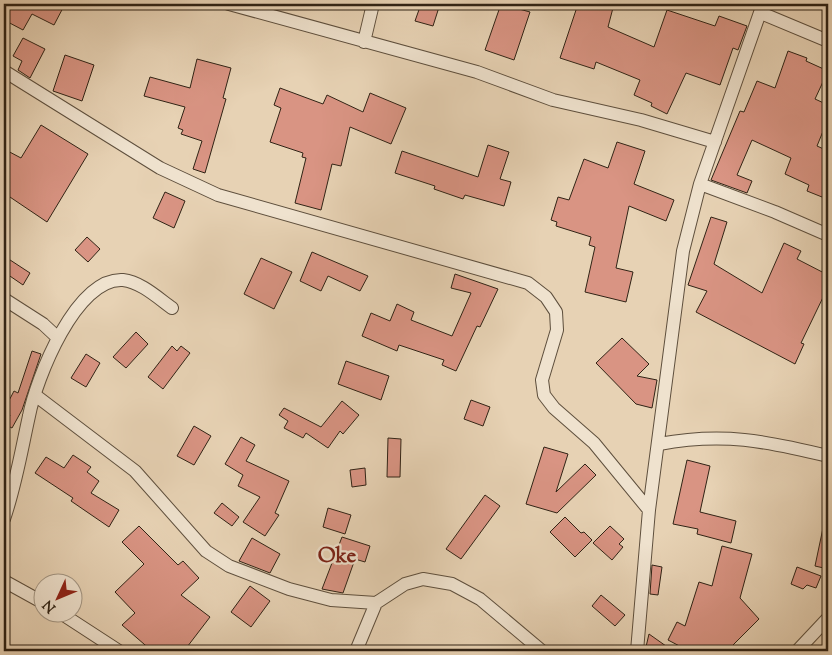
<svg xmlns="http://www.w3.org/2000/svg" width="832" height="655" font-family="'Sorts Mill Goudy',serif">
  <style>
    .building { fill: #d99483; stroke: #302315 }
    .lines { fill: none; stroke-linecap: round; stroke-linejoin: round }
    .street-casing { stroke: #5e4f3d; stroke-width: 14 }
    .street { stroke: #efe2ce; stroke-width: 12 }
    .labels { text-anchor: middle; dominant-baseline: central; stroke-width: 4.5; stroke-linejoin: round; paint-order: stroke }
    .quarter-label { font-size: 21px; font-weight: bold; fill: #7a1f14; stroke: #efe2ce }
  </style>
  <rect width="100%" height="100%" fill="#e7d2b4"/>
  <filter id="stains"><feTurbulence type="fractalNoise" baseFrequency=".004" numOctaves="4"/><feColorMatrix values="0 0 0 0 .2 0 0 0 0 .09 0 0 0 0 .02 0 0 0 .5 -.17"/></filter>
  <radialGradient id="worn" r=".72"><stop offset=".6" stop-color="#630" stop-opacity="0"/><stop offset="1" stop-color="#630" stop-opacity=".3"/></radialGradient>
  <!-- building -->
  <path class="building" d="M4,4H65L54,25L32,14L23,30L4,20Z
    M421,4H440L433,26L415,21Z
    M501,4L530,12L514,60L485,50Z
    M578,4H614L608,27L654,47L667,10L715,26L719,16L747,26L738,50L733,48L720,85L686,73L667,114L651,106L652,103L634,95L640,80L596,62L594,69L560,58Z
    M23,38L45,49L30,78L18,70L22,61L13,56Z
    M788,51L807,58L806,61L828,71L815,99L828,105V119L817,146L828,151V183L822,197L807,191L809,185L785,174L791,158L752,140L737,175L752,181L747,193L711,180L740,111L744,112L757,81L775,88Z
    M65,55L94,65L82,101L53,91Z
    M197,59L231,68L223,98L226,99L205,173L193,169L202,141L181,134L183,130L178,128L185,107L144,96L150,77L190,88Z
    M280,88L323,104L327,95L363,112L370,93L406,108L391,144L350,127L341,166L332,164L321,210L295,203L306,158L302,157L303,153L270,142L281,108L274,105Z
    M41,125L88,154L47,222L4,193V149L21,158Z
    M617,142L645,151L634,184L674,200L666,221L629,206L616,268L633,272L626,302L585,292L595,247L589,245L591,237L556,226L557,222L551,220L558,197L569,200L584,159L608,168Z
    M488,145L509,152L500,179L511,182L504,206L465,195L463,199L434,189L435,186L395,173L402,151L478,177Z
    M165,192L185,201L174,228L153,218Z
    M711,217L727,222L714,264L762,293L784,243L801,251L797,259L828,275V287L801,343L804,344L795,364L696,312L707,291L688,285Z
    M87,237L100,249L88,262L75,250Z
    M312,252L368,276L360,291L328,276L321,291L300,281Z
    M4,256L30,273L23,285L4,272Z
    M261,258L292,272L274,309L244,294Z
    M455,274L498,289L480,327L477,326L456,371L442,365L444,360L399,345L397,351L362,336L371,313L390,321L397,304L414,312L411,320L452,336L471,293L451,288Z
    M136,332L148,344L126,368L113,357Z
    M622,338L649,364L637,376L657,380L652,408L636,404L596,363Z
    M172,346L177,351L181,346L190,353L163,389L148,377Z
    M32,351L41,354L22,410L12,428L6,425L10,415L4,410L14,391L18,393Z
    M86,354L100,363L86,387L71,378Z
    M346,361L389,376L381,400L338,384Z
    M471,400L490,407L483,426L464,419Z
    M342,401L359,415L343,434L340,431L328,448L306,433L303,438L284,428L288,421L279,415L284,408L321,427Z
    M194,426L211,436L194,465L177,456Z
    M241,437L255,445L246,461L289,481L275,513L279,515L265,536L243,522L260,497L238,486L243,475L225,464Z
    M388,438L401,439L400,477H387Z
    M544,447L568,454L556,492L585,464L596,475L557,513L526,504Z
    M73,455L91,467L87,472L99,481L91,493L119,510L109,527L71,501L73,498L35,473L46,457L64,468Z
    M687,460L710,466L700,512L736,521L731,543L697,534L698,529L673,524Z
    M365,468L366,485L352,487L350,470Z
    M485,495L500,506L461,559L446,549Z
    M222,503L239,517L232,526L214,513Z
    M328,508L351,515L345,534L323,527Z
    M565,517L581,533L584,532L592,540L575,557L550,532Z
    M139,526L178,565L183,561L199,578L181,595L210,617L184,651H152L122,625L135,613L115,592L144,564L122,542Z
    M610,526L624,539L619,544L623,547L612,560L593,543Z
    M823,528L828,529V569L815,566Z
    M342,537L370,546L365,562L355,559L343,593L322,589Z
    M252,538L280,554L270,573L239,561Z
    M722,546L752,554L740,598L759,619L727,651H689L668,640L677,622L685,626L699,582L712,586Z
    M652,565L662,567L658,595L650,594Z
    M797,567L821,576L816,588L807,585L803,589L791,584Z
    M250,586L270,601L251,627L231,612Z
    M601,595L625,615L615,626L592,606Z
    M649,634L673,651H645Z"/>
  <g class="lines">
    <!-- street casing -->
    <g class="street-casing">
      <path id="street" d="M229,4L477,72L553,100L641,120L715,142
        M761,13L828,41
        M364,42L373,4
        M4,71L160,168L218,195L528,283L546,297L556,312L557,330L542,380L544,395L554,408L594,443L649,510
        M700,184L775,212L828,235
        M4,299L43,324L58,338
        M35,395L135,471L206,551L229,566L289,589L331,600L376,603
        M659,444C723,432 766,441 828,456
        M4,519C16,484 21,452 29,416C36,379 76,277 123,280C141,282 158,298 172,308
        M4,581L42,602
        M59,612L119,651
        M356,651L376,603L405,584L423,579L452,584L480,599L542,651
        M637,651L649,510L683,251L700,184L763,4
        M797,651L828,618"/>
    </g>
    <!-- street -->
    <use href="#street" class="street"/>
  </g>
  <g class="labels">
    <!-- quarter labels -->
    <g class="quarter-label">
      <text x="337" y="557">Oke</text>
    </g>
  </g>
  <!-- margin -->
  <rect width="832" height="655" fill="none" stroke="#e7d2b4" stroke-width="20"/>
  <rect x="5" y="5" width="822" height="645" fill="none" stroke="#302315" stroke-width="2.5"/>
  <rect x="10" y="10" width="812" height="635" fill="none" stroke="#302315"/>
  <!-- north arrow -->
  <g transform="translate(58 598) rotate(226)"><circle r="24" fill="#efe2ce" stroke="#a39684"/>
  <path d="M0-4L9 19L0 12L-9 19Z" fill="#8f2418"/>
  <text y="-8" font-size="14" font-weight="bold" text-anchor="middle" fill="#302315">N</text>
  </g>
  <rect width="100%" height="100%" filter="url(#stains)"/>
  <rect width="100%" height="100%" fill="url(#worn)"/>
</svg>
